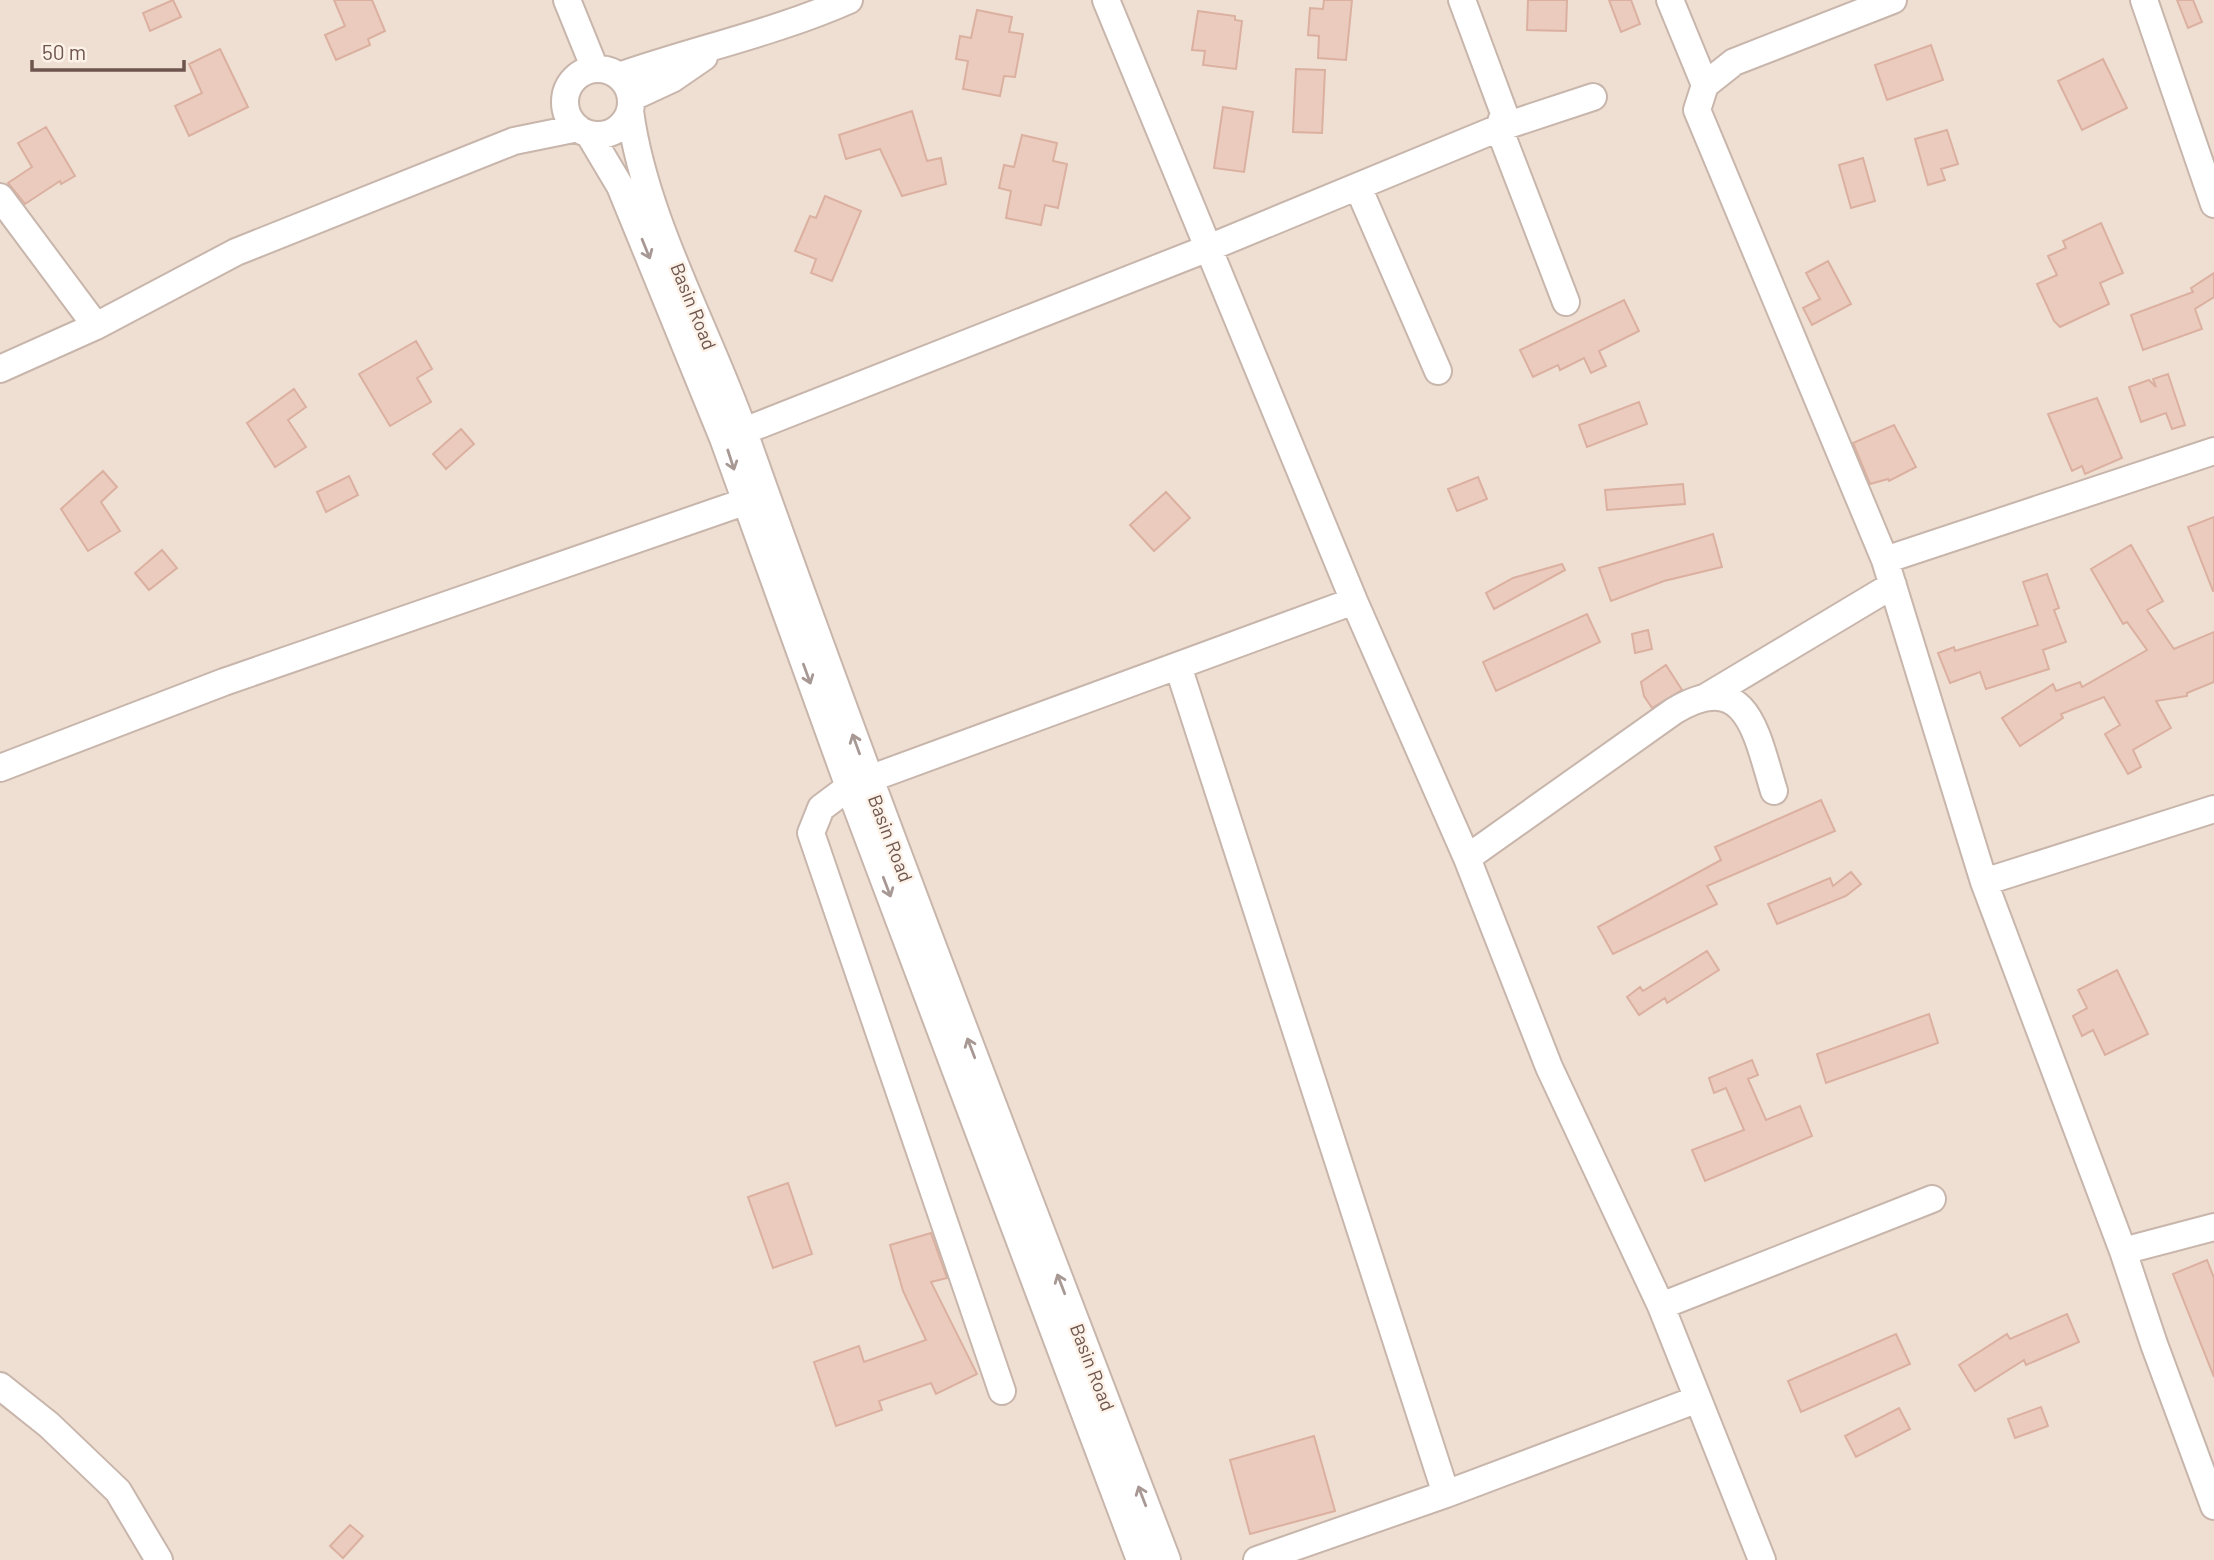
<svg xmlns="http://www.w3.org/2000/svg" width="2214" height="1560" font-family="Barlow,sans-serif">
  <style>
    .residential { fill: #efdfd2 }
    .building { fill: #eacbbd; stroke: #dbb0a0; stroke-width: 2 }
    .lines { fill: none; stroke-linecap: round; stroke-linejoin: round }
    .minor-casing { stroke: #c8b5ab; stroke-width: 30 }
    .minor { stroke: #fff; stroke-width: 26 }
    .oneway { stroke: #a79894 }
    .labels { text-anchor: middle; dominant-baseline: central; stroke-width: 5; stroke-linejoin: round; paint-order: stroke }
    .street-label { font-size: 19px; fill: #6d544c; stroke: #fcf2e8 }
  </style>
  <rect width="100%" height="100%" fill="#f9eee2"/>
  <!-- residential -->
  <path class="residential" d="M0,0H2214V1560H0Z"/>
  <!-- building -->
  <path class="building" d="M173,0L181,17L150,31L143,13Z
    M334,0H372L385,31L368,39L370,45L336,60L325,35L345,26Z
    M1324,0H1352L1346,60L1318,58L1319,36L1308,35L1310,8L1323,9Z
    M1528,0H1567L1566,31L1527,30Z
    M1609,0H1631L1640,24L1621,32Z
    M2177,0H2193L2202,22L2188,28Z
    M977,10L1012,17L1009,32L1023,34L1015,77L1004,76L1000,96L963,89L968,61L956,59L960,36L971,38Z
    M1198,11L1235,16V20L1242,21L1236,69L1203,65L1205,51L1192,50Z
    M1931,45L1943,80L1887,100L1875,65Z
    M220,49L248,107L189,136L175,106L202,93L189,64Z
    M2103,59L2127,108L2082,130L2058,81Z
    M1296,69L1325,70L1322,133L1293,132Z
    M1223,107L1253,112L1244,172L1214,168Z
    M912,111L927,161L941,158L946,184L902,196L880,149L846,159L839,135Z
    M46,127L75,176L61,184L60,181L25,204L8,183L32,167L18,143Z
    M1947,130L1958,164L1941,169L1945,180L1928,185L1915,139Z
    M1022,135L1057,143L1053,161L1067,164L1058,208L1045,205L1041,225L1006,218L1011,191L999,188L1004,165L1014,167Z
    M1863,158L1875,201L1851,208L1839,165Z
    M825,196L861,211L832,281L811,273L816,259L795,251L810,216L816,218Z
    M2101,223L2123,273L2100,283L2109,304L2060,327L2054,321L2037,284L2057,275L2048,256L2066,248L2063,241Z
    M1828,261L1851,304L1812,325L1803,308L1820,299L1806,273Z
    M2214,273V297L2195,309L2202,329L2143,350L2131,315L2193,292L2191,288Z
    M1624,300L1639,331L1599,351L1606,366L1591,373L1584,358L1560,370L1558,365L1533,377L1520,350Z
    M416,341L432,369L417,378L431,402L390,426L359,374Z
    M2168,374L2185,425L2172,429L2166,413L2141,422L2129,387L2149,380L2156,387L2153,379Z
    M294,389L306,407L288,420L306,447L275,467L247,423Z
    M2097,398L2122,458L2085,474L2082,466L2072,471L2048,414Z
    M1639,402L1647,424L1587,447L1579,425Z
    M1894,425L1916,467L1889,481L1888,479L1870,484L1853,443Z
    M461,429L474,444L446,469L433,454Z
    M103,471L117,487L101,502L120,531L88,551L61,509Z
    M349,476L358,495L326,512L317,492Z
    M1478,477L1487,499L1457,511L1448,489Z
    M1683,484L1685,504L1607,510L1605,490Z
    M1166,492L1190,518L1154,551L1130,525Z
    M2214,517V591H2213L2188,527Z
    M1713,534L1722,567L1664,581L1611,601L1599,568Z
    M2131,545L2163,601L2147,610L2174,649L2214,632V682L2187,693V696L2156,701L2171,728L2133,750L2141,767L2128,774L2105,734L2120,725L2104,697L2061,714L2063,718L2020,746L2002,718L2053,684L2056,691L2080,682L2082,687L2147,650L2127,622L2123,624L2091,569Z
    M162,550L177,568L149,590L135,573Z
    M1562,564L1565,570L1494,609L1486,593L1513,578Z
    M2047,574L2059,608L2054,610L2066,642L2043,650L2049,669L1986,689L1980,672L1950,683L1938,653L1954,647L1955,651L2038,625L2023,582Z
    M1587,614L1600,642L1496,691L1483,662Z
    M1648,630L1652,649L1635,653L1632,634Z
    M1666,665L1682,690L1652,708L1644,696L1641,682Z
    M1821,800L1835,831L1707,886L1717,904L1613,954L1598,927L1721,860L1715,847Z
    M1851,872L1861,884L1846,896L1777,924L1768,904L1830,878L1833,886Z
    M1707,951L1719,970L1667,1003L1665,998L1639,1015L1627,997L1640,987L1643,991Z
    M2117,970L2148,1034L2105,1055L2093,1030L2082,1036L2073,1016L2087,1008L2078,990Z
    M1929,1014L1938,1043L1826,1083L1817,1054Z
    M1752,1060L1758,1075L1748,1079L1766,1120L1800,1106L1812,1136L1705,1181L1692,1150L1744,1130L1726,1088L1714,1093L1709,1078Z
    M788,1183L812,1254L773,1268L748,1197Z
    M931,1233L947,1278L931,1282L977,1374L936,1394L931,1383L879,1401L882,1410L836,1426L814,1362L859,1346L864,1362L926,1340L903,1291L890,1245Z
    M2207,1260L2214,1278V1377L2173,1274Z
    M2067,1314L2079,1342L2026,1365L2024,1360L1975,1391L1959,1365L2007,1334L2010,1339Z
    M1896,1334L1910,1364L1801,1412L1788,1381Z
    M2041,1407L2048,1426L2015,1438L2008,1419Z
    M1899,1408L1910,1429L1856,1457L1845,1436Z
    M1314,1436L1335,1511L1250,1534L1230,1460Z
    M350,1525L363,1536L343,1558L330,1546Z"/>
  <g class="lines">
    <!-- minor casing -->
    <g class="minor-casing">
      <path id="minor" d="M567,0L595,69
        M1106,0L1354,601L1467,858L1549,1067L1661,1306L1762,1560
        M1462,0L1504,113L1499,128L1566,302
        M1670,0L1705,85
        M1893,0L1734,62L1705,85L1697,110L1885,560L1984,882L2123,1251L2154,1344L2214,1506
        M2144,0L2214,204
        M565 102a33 33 0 1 1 66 0a33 33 0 1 1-66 0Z
        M619,76C696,49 774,33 849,0
        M631,98L672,79L704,57
        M630,111C644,218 708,330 744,432C878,811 1024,1185 1167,1560
        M589,134L620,186L723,438L849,787L1140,1560
        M1358,187L1438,371
        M0,197L96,326
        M0,369L96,326L236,252L514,141L578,128
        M744,431L1206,249L1499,128L1593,97
        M1885,560L2214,451
        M1178,666L1446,1494
        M1706,697L1893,585
        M0,768L224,682L744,502
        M869,779L1354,601
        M849,787L821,808L811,833L1002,1391
        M1467,858L1674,711C1748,666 1757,737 1774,791
        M1984,882L2214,809
        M2123,1251L2214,1227
        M1661,1306L1932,1199
        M0,1386L49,1425L118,1491L159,1560
        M1257,1560L1446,1494L1698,1399"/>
    </g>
    <!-- minor -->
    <use href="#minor" class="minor"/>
  </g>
  <!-- one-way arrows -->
  <defs><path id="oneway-shaft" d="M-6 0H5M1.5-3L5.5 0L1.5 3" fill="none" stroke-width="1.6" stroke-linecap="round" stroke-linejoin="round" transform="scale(1.75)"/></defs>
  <g class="oneway">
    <use href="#oneway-shaft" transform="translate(646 249) rotate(68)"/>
    <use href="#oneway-shaft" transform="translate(731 460) rotate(72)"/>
    <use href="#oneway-shaft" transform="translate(807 674) rotate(70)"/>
    <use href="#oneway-shaft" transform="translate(856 744) rotate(-110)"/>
    <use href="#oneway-shaft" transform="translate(887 887) rotate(69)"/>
    <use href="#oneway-shaft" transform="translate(971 1048) rotate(-111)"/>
    <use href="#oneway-shaft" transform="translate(1061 1284) rotate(-111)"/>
    <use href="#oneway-shaft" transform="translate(1142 1496) rotate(-111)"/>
  </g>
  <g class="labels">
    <!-- street labels -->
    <g class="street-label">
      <text transform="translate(694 306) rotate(68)">Basin Road</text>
      <text transform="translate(891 838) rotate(69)">Basin Road</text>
      <text transform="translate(1093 1367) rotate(69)">Basin Road</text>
    </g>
  </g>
  <!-- scale -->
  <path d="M32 60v10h152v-10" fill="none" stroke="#6d544c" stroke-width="3.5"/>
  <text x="42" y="60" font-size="21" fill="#6d544c" stroke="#fcf2e8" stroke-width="5" paint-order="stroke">50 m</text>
</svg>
